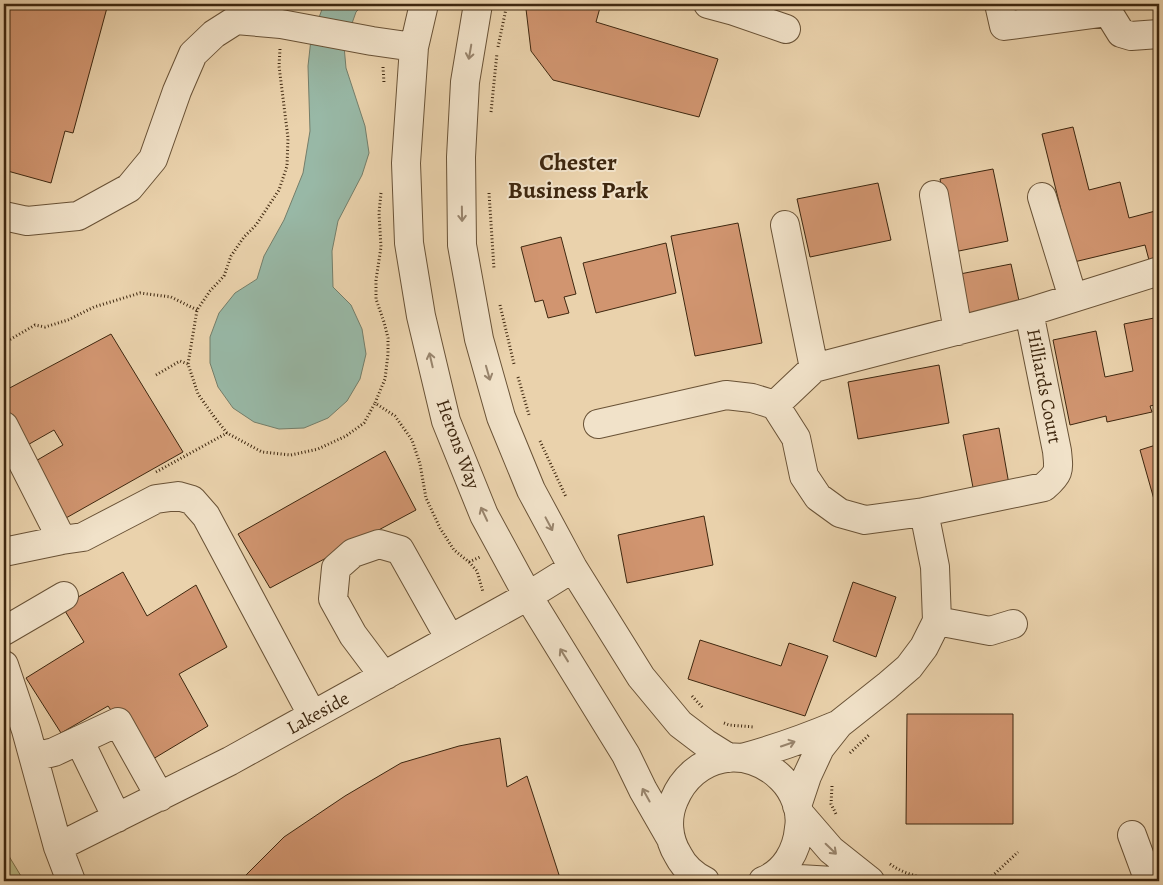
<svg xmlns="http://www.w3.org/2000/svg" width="1163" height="885" font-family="Alegreya,serif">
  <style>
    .green { fill: #bcba86; stroke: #7d704a }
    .water { fill: #98b8a6; stroke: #747e6a }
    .building { fill: #d19570; stroke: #3e270f }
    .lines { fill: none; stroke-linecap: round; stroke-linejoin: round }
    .minor-casing { stroke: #695236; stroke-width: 30 }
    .path { stroke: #3e270f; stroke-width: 3; stroke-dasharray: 1 2.5; stroke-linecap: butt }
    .minor { stroke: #f1e2c9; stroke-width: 28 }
    .oneway { stroke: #98846c }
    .labels { text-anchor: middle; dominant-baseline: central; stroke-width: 4; stroke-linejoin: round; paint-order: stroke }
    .street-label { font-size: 19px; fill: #3e270f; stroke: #f1e2c9 }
    .district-label { font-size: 24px; font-weight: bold; fill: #3e270f; stroke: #f1e2c9 }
  </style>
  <rect width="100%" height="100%" fill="#ead2ac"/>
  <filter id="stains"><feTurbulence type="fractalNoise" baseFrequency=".004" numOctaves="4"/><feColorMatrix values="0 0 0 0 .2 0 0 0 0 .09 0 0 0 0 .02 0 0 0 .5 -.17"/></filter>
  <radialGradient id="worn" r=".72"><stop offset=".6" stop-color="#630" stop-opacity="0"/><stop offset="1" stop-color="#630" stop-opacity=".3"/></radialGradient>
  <!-- green -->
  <path class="green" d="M4,848L24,881H4Z"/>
  <!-- water -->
  <path class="water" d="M324,4H364L356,12L344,46L346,68L365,126L369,153L362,175L338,221L332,251L333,287L351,305L362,329L366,354L360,379L347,401L328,418L304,428L279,429L254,422L233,408L218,387L210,363V337L219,313L235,293L257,279L264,256L284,220L303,173L310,131L308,66L311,39Z"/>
  <!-- building -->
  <path class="building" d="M4,4H108L73,133L65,131L51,183L4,170Z
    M528,4H601L596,22L718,59L699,117L553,80L531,51L526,9Z
    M1073,127L1089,190L1120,182L1129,218L1159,210V258L1149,260L1145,245L1074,262L1042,134Z
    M993,169L1008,241L954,252L940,179Z
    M878,183L891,240L810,257L797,199Z
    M738,223L762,343L695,356L671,236Z
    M561,237L576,294L564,297L569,313L548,318L543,300L535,302L521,247Z
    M666,243L676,293L596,313L583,263Z
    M1011,264L1021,310L969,322L960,274Z
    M1159,317V404L1150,406L1152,412L1107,422L1106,416L1070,425L1053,340L1096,331L1105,377L1133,371L1124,324Z
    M111,334L183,452L66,518L34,462L63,445L54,430L24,447L4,410V391Z
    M939,365L949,423L858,439L848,382Z
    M999,428L1010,490L975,498L963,435Z
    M1159,444V517L1140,450Z
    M385,451L416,510L270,588L238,534Z
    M704,516L713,565L627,583L618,535Z
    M123,572L147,616L196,585L227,647L179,674L208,726L148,762L108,706L61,733L26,678L84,642L62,606Z
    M853,582L896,597L876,657L833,641Z
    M700,640L781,666L789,643L828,656L805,716L688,679Z
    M907,714H1013V824H906Z
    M500,738L507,787L527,776L561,881H240L284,837L345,796L401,763L459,746Z"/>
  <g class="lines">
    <!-- minor casing -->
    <g class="minor-casing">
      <path id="minor" d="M424,4L414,47L406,163L409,243L421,316L446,421L484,515L528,596L626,755L643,790L670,837
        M478,4L465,82L461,157L462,245L479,339L501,417L531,490L573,568L641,677L680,724L705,743L729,758
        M708,4L734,11L786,29
        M999,4L1004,26L1108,12L1121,33L1131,36L1159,34
        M934,195L958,331
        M1042,197L1073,298
        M4,216L27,221L78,216L129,188L153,159L177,91L193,54L214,34L236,20L281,24L372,41L414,47
        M785,225L814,368
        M1029,312L1159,271
        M775,405L814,368L1029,312L1057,451C1059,471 1060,473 1044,487L924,512
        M775,405L796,438L804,476L818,497L840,513L865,520L924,512L935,567L937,621L924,647L909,667L887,686L839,724L820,748L807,776L797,806
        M598,424L726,395L752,398L775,405
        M4,426L62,540
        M4,552L62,540L83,537L156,499L178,496L192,500L206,516L308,707L315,714
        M937,621L990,631L1013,624
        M4,631L64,596
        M4,665L26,730L58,847L71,881
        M386,675L377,667L353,635L333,599L336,568L353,553L379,544L400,550L450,639
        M79,740L117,818
        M34,757L54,752L118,722L160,797
        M742,758C775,749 806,738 837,725
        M799,813L831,850L870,881
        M1132,835L1149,881
        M58,847L230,761L528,596L573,568
        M705,881C693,875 684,867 678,855C668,839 666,818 674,800C693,754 747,743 782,779C794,791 802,811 799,828C797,851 785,872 763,881
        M775,881L799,879L833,881"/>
    </g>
    <!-- path -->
    <path class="path" d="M498,47L507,4
      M280,49L279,66L288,138L287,166L279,190L256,225L244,237L231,256L224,276L210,291L197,310L188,364L198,394L215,418L227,433L262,452L291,455L318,449L346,436L364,423L375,403
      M383,67L384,83
      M491,112L497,53
      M381,193L379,213L381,247L376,280V299L384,322L388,338V354L385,379L375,403L395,416L412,440L420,464L426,498L440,528L454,550L469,562L477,571L483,592
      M489,193L494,269
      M500,305L514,364
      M4,343L35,325L45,327L68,320L94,307L140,293L171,297L197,310
      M156,375L180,361L188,364
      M518,377L529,415
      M540,441L566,497
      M156,472L227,433
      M469,562L480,557
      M692,696L703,708
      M724,723L729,725L754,727
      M850,753L869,735
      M832,786L831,804L837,816
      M890,864C906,876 925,878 945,881
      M987,881L1018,852"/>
    <!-- minor -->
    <use href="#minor" class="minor"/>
  </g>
  <!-- one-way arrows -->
  <defs><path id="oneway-shaft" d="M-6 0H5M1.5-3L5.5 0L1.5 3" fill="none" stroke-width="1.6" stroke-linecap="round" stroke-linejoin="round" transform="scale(1.25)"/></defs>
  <g class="oneway">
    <use href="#oneway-shaft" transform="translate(470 52) rotate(100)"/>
    <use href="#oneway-shaft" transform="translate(462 214) rotate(89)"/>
    <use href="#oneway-shaft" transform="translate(431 360) rotate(-103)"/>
    <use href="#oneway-shaft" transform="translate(488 373) rotate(74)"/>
    <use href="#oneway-shaft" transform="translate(484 514) rotate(-115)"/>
    <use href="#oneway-shaft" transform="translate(549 524) rotate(62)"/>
    <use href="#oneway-shaft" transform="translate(564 655) rotate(-122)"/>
    <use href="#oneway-shaft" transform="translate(788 744) rotate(-19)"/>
    <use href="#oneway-shaft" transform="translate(646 795) rotate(-119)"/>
    <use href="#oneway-shaft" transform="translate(831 849) rotate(44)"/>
  </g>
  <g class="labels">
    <!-- street labels -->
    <g class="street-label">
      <text transform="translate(1044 386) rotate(79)">Hilliards Court</text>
      <text transform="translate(458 444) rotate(70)">Herons Way</text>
      <text transform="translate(318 713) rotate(-29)">Lakeside</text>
    </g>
    <!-- district labels -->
    <g class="district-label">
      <text x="578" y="162">Chester<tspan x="578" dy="28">Business Park</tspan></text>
    </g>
  </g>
  <!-- margin -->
  <rect width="1163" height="885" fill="none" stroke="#ead2ac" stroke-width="20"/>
  <rect x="5" y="5" width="1153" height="875" fill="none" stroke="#3e270f" stroke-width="2.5"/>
  <rect x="10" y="10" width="1143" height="865" fill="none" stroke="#3e270f"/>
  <rect width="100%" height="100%" filter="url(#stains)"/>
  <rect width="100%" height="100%" fill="url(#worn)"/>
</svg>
